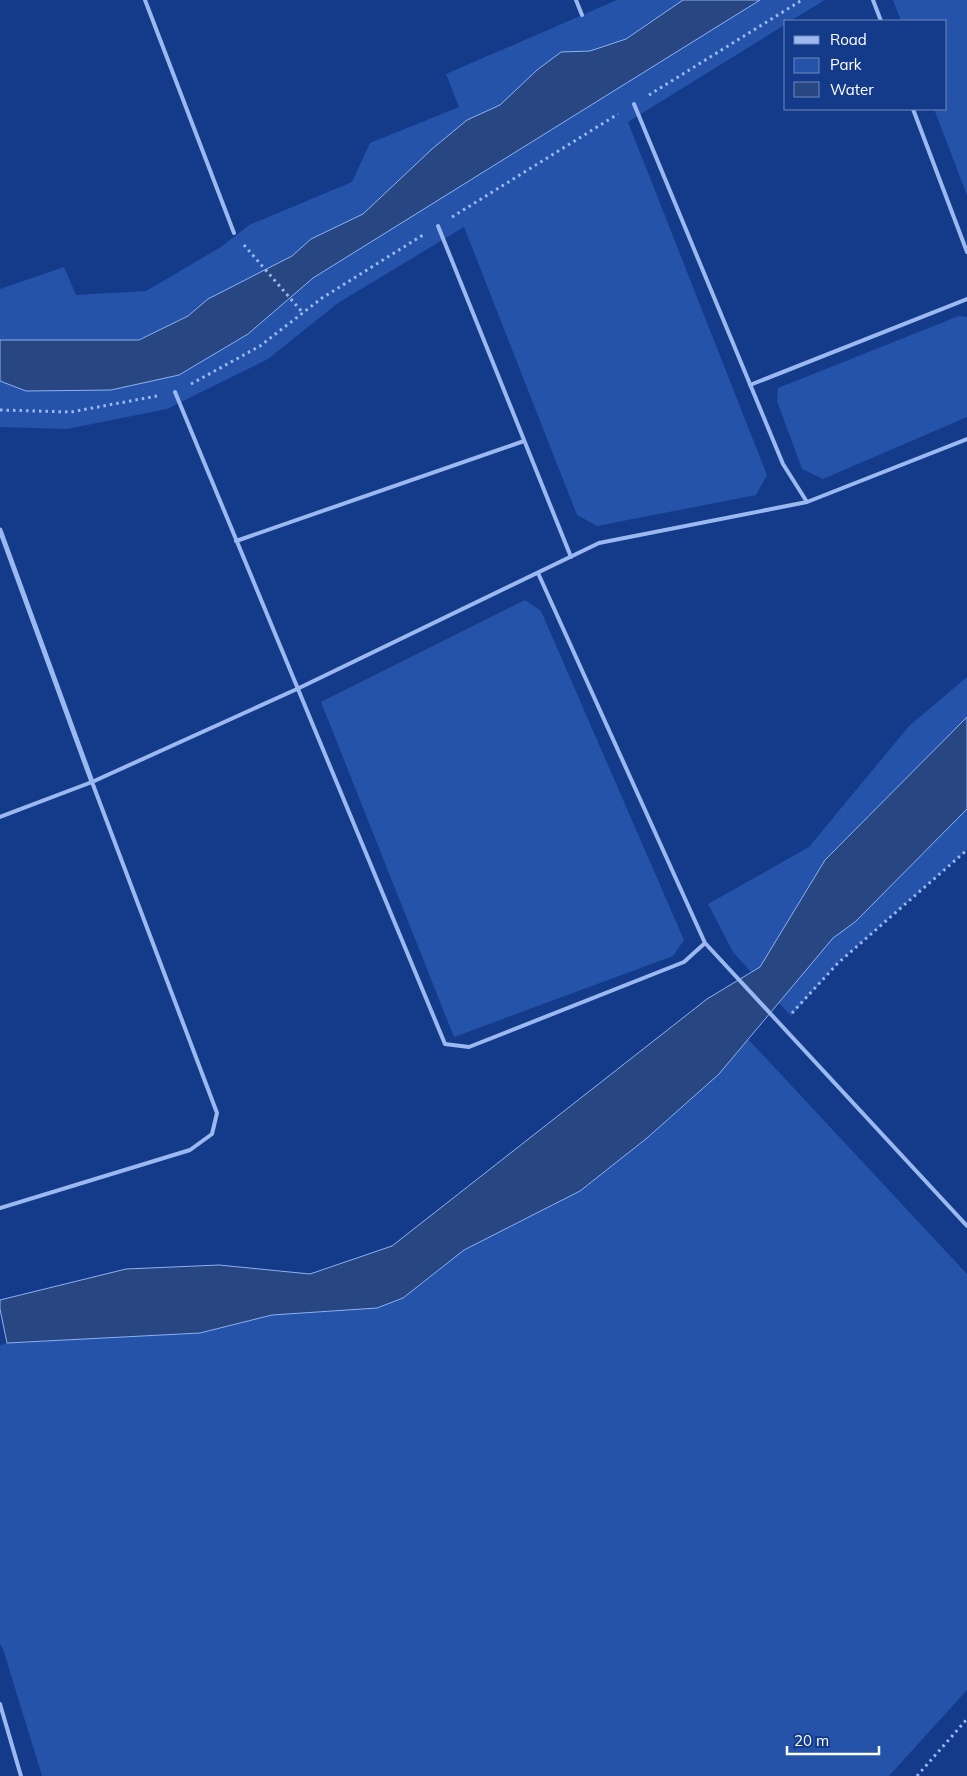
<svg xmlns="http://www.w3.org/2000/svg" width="967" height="1776" font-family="Mulish,sans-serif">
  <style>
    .green { fill: #2553a9 }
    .water { fill: #284681; stroke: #8cb2f3 }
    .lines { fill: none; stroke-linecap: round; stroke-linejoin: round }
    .path { stroke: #9bb9f0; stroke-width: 3; stroke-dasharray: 2.5 4; stroke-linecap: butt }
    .lane { stroke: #9bb9f0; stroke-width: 4 }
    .street { stroke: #9bb9f0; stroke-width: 5 }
  </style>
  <rect width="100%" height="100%" fill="#133b8a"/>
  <!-- green -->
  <path class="green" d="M617,0H825L790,21H786V24L628,122L767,475L756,495L597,526L577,515L464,227L338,303L268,359L167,409L67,429L0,427V289L64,267L76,295L146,291L221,247L249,225L352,182L370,143L459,107L446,74Z
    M893,0H967V195L934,109H946V21H901Z
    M959,316L967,317V417L823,479L802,469L777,401L778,388Z
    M525,600L541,611L684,940L673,956L454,1037L321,702Z
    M967,677V850L838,963L791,1016L733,952L708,904L809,847L909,726Z
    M748,1039L967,1274V1690L889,1776H42L3,1649L0,1644V1345L7,1343L200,1333L272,1315L377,1308L403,1298L464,1250L580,1191L647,1138L719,1074Z"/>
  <!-- water -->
  <path class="water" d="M683,0H760L313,278L248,334L179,375L111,390L26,391L0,381V340H139L188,316L208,299L292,256L311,239L363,214L432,149L467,120L500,105L537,70L561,52L590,51L626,39Z
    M967,717V809L855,922L833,938L719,1074L647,1138L580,1191L464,1250L403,1298L377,1308L272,1315L200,1333L7,1343L0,1309V1300L126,1269L219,1265L310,1274L392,1246L707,999L760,967L825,860Z"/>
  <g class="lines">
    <!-- path -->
    <path class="path" d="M649,95L802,0
      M452,217L618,114
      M244,245L303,313
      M191,384L260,346L322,298L423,235
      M0,410L71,412L157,396
      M792,1013L838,963L967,850
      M917,1776L967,1719"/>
    <!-- lane -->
    <path class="lane" d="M145,0L234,233
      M576,0L582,15
      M873,0L881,21
      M634,104L783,464L807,502
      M913,109L967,252
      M438,226L571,557
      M750,385L967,299
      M175,392L445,1044L469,1047L684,962L705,943
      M236,541L524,441
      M538,573L705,943L967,1226
      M0,817L92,782L297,689L599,543L807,502L967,439
      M0,1208L190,1150L212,1134L217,1113L92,782
      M0,1704L21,1776"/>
    <!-- street -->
    <path class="street" d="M0,530L92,782"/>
  </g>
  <!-- legend -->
  <rect x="784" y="20" width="162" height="90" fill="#133b8a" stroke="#7189b9"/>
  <rect x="794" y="36" width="25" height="8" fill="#9bb9f0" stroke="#7189b9"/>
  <text x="830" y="45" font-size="15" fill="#ffffff">Road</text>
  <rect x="794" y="58" width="25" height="15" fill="#2553a9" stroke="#7189b9"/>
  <text x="830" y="70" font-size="15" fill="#ffffff">Park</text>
  <rect x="794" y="82" width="25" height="15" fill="#284681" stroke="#7189b9"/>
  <text x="830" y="95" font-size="15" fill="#ffffff">Water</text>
  <!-- scale -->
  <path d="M787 1746v8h92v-8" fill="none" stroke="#ffffff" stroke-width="2.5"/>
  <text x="794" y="1746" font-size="15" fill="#ffffff" stroke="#133b8a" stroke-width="4" paint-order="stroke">20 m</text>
</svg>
